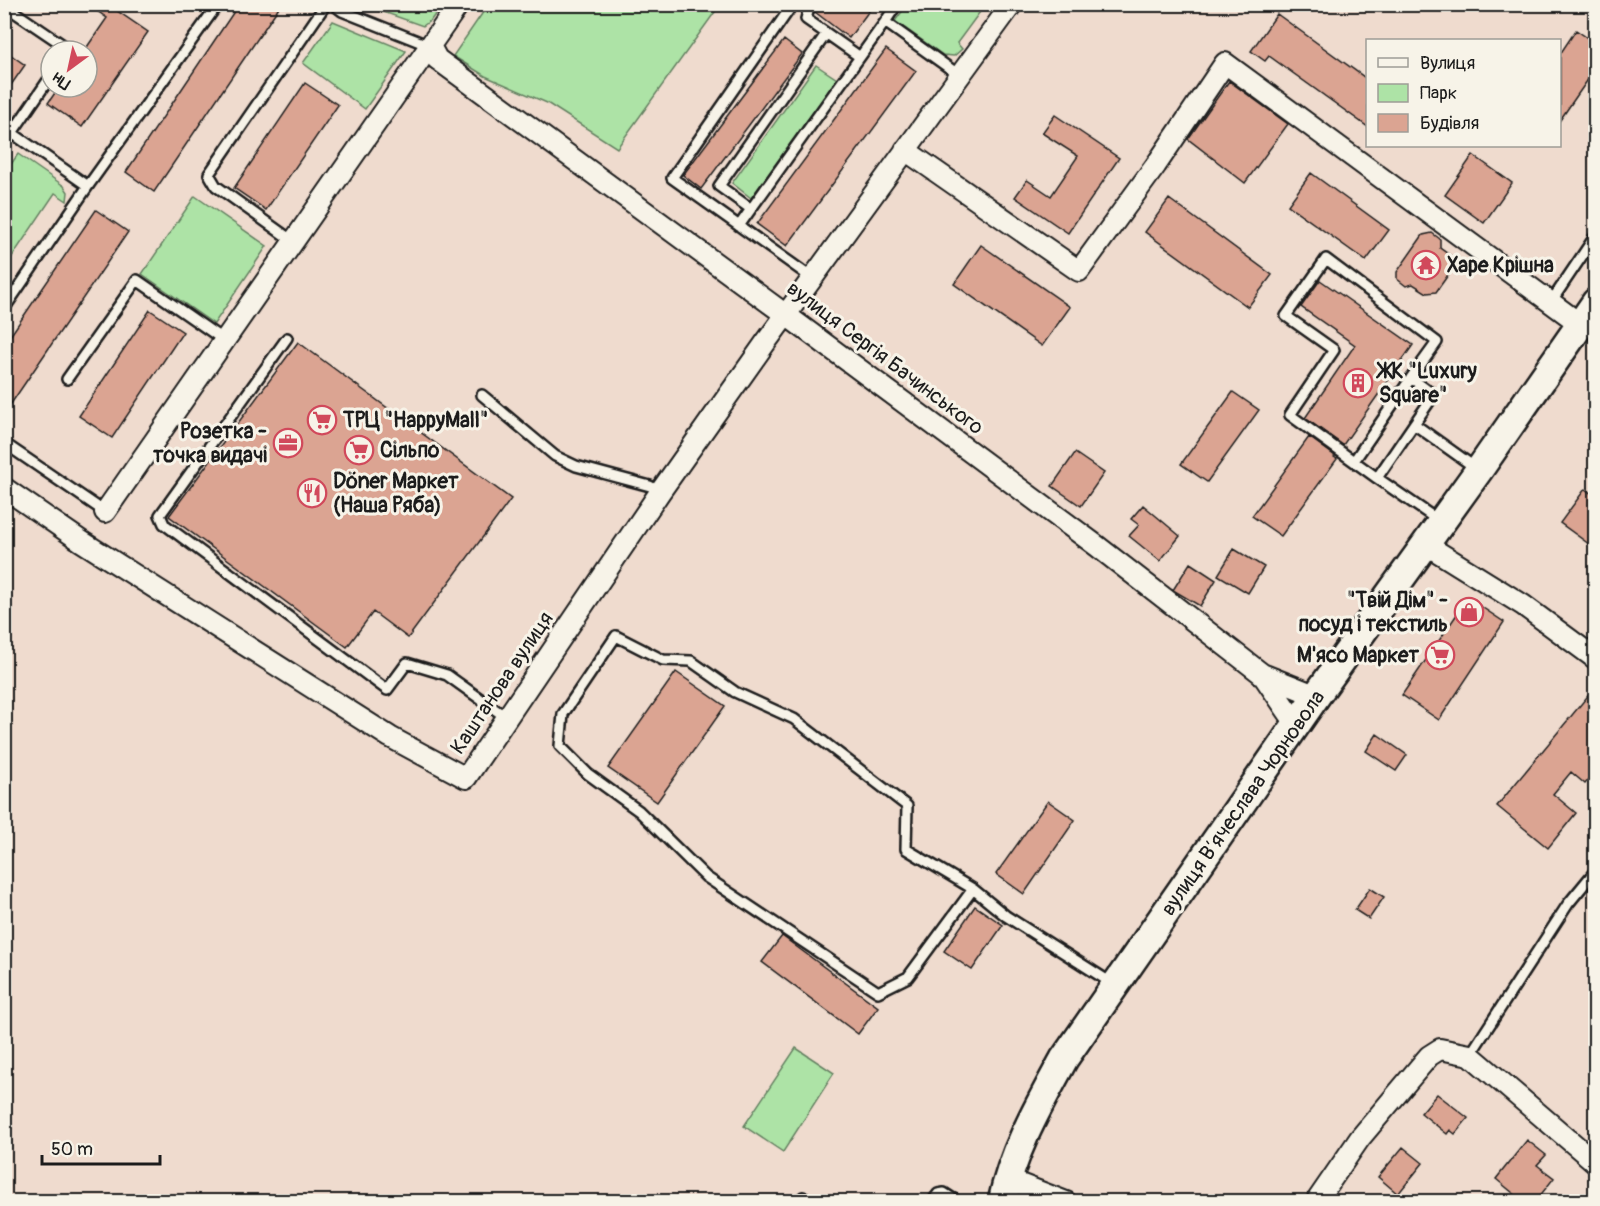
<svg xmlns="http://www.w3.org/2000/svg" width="1600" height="1206" font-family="Pangolin,sans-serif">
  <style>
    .green { fill: #ade3a6; stroke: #648061; stroke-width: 1.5 }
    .building { fill: #dba492; stroke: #1c1c1c; stroke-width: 1.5 }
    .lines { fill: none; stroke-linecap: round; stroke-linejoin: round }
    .service-casing { stroke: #1c1c1c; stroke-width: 14 }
    .minor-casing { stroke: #1c1c1c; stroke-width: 24 }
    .secondary-casing { stroke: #1c1c1c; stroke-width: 32 }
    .service { stroke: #f7f3e8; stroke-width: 9 }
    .minor { stroke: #f7f3e8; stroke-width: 20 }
    .secondary { stroke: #f7f3e8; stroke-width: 27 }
    .labels { text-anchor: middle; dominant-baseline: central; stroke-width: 6; stroke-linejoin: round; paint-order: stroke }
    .poi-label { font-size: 21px; font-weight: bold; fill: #1c1c1c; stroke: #f7f3e8; text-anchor: start }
    .street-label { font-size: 21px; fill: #1c1c1c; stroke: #f7f3e8 }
  </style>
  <rect width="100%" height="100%" fill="#efdbce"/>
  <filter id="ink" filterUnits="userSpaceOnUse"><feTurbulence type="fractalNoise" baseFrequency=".0167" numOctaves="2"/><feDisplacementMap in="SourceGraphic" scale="12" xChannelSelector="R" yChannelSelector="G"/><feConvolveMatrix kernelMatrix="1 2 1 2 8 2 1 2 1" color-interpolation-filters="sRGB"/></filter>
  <g filter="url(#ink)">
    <!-- green -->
    <path class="green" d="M364,5L442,4V5L431,20L423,26Z
      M488,5V4L720,5L617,148L547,103L485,76L453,56Z
      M907,5V4L985,5L957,43L962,49L954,56L943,55L895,21Z
      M333,21L406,51L365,109L303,63Z
      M816,65L837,79L751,198L732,183Z
      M18,154L64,186L68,192L67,201L55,193L5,267V173Z
      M195,196L267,246L214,324L142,274Z
      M796,1048L834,1073L783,1152L744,1126Z"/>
    <!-- building -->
    <path class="building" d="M87,4H120L116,10L148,32L82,127L48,103L59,87H87V47L107,18Z
      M239,4H281L154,192L126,172Z
      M817,4H874L849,38L815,12Z
      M1277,14L1368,80V127L1269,56L1265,61L1251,51Z
      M1576,30L1596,44V68L1560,120V54Z
      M784,40L802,54L701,189L683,175Z
      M886,49L916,71L787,246L757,224Z
      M4,50L25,65L4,95Z
      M1229,81L1288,124L1245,183L1188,139Z
      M305,83L338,105L266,210L234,188Z
      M1055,115L1119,158L1068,233L1015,197L1027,180L1051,196L1078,156L1042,133Z
      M1473,155L1512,183L1484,223L1445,195Z
      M1311,173L1389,230L1366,261L1288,205Z
      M1169,199L1272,275L1248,307L1145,232Z
      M96,210L128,232L4,414V345Z
      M1432,233L1440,239V248L1452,257L1453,268L1436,292L1427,293L1413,284L1406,286L1397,279V272L1423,235Z
      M981,245L1070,307L1042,346L954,284Z
      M1320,280L1413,345L1343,445L1305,418L1355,345L1301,307Z
      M150,310L183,332L112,438L79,416Z
      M298,342L511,499L408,638L373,612L347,647L169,516Z
      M1233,392L1259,410L1207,482L1181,464Z
      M1309,437L1335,456L1334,457L1337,459L1281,536L1252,516Z
      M1075,453L1104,473L1081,506L1052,486Z
      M1585,489L1596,497V535L1589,544L1560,523Z
      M1143,505L1180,536L1160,561L1129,536L1139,525L1131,519Z
      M1234,549L1264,567L1248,593L1218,575Z
      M1190,563L1216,580L1200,606L1173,590Z
      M1468,598L1504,622L1439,720L1402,695Z
      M676,672L725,706L657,802L608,768Z
      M1596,686V771L1585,784L1571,772L1553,794L1576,813L1548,848L1497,806Z
      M1377,734L1407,755L1396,771L1366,751Z
      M1048,801L1075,820L1024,894L996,874Z
      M1370,888L1384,897L1369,919L1355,910Z
      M975,906L1003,925L972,970L944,951Z
      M782,936L878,1007L858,1034L762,962Z
      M1437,1094L1468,1118L1455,1134L1450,1130L1447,1134L1421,1113Z
      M1527,1140L1546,1155L1537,1165L1554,1178L1535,1202H1524L1496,1179Z
      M1403,1147L1423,1163L1398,1194L1378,1177Z"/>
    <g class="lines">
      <!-- service casing -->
      <g class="service-casing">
        <path id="service" d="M333,4L342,11L430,46
          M793,4L672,178L812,278
          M810,4L806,19L860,57
          M897,4L885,22L959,75
          M4,5L69,49L68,51
          M12,133L51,76
          M4,144L12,133L88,186
          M751,209L885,22
          M739,226L751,209L719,186L826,34
          M294,242L216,186L209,174L326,4
          M1551,302L1596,235
          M4,309L88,186L218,4
          M287,338L160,515L164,524L387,690L407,663L447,675L507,718
          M1411,378L1437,342L1326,259L1286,316L1334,350L1290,415L1377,478L1414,424L1477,469
          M67,379L137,280L225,341
          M482,395L555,456L576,466L650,486L660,492
          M4,443L105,512
          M1354,461L1411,378L1434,395L1414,424
          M1377,478L1439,521
          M973,889L906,849L907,806L794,719L735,692L691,661L663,660L616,636L563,714L560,746L588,774L639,811L706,877L878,992L908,977L973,889L1006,916L1113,984
          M1470,1055L1568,904L1596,870
          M803,1197L809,1202
          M932,1202L938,1194L944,1193L958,1202"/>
      </g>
      <!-- minor casing -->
      <g class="minor-casing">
        <path id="minor" d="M430,46L437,59L786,315L1097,546L1262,674L1297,725
          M905,150L1079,271L1156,165L1225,63L1580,324
          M4,488L81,541L390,737L466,778L660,492L766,342L1012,4
          M105,512L459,4
          M1425,544L1523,605L1596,659
          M1262,674L1317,696
          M1007,1179L1066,1202
          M1316,1202L1360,1138L1418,1069L1429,1056L1440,1049L1470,1055L1596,1163"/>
      </g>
      <!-- secondary casing -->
      <g class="secondary-casing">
        <path id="secondary" d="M1002,1202C1013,1150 1039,1105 1064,1059L1319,692L1479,470L1596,302"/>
      </g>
      <!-- service -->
      <use href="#service" class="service"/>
      <!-- minor -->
      <use href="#minor" class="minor"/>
      <!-- secondary -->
      <use href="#secondary" class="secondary"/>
    </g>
  </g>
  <!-- icons -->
  <defs>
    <g id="temple-ring" transform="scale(1.5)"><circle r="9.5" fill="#f7f3e8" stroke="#d1495b" stroke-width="1.5"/><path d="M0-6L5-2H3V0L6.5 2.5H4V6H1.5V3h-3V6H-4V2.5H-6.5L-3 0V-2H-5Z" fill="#d1495b"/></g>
    <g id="building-ring" transform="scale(1.5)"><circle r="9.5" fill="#f7f3e8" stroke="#d1495b" stroke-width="1.5"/><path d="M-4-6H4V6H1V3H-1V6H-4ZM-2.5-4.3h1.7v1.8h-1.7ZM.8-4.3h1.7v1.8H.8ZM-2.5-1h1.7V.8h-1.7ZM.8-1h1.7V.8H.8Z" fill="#d1495b"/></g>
    <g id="supermarket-ring" transform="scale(1.5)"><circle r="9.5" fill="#f7f3e8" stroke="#d1495b" stroke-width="1.5"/><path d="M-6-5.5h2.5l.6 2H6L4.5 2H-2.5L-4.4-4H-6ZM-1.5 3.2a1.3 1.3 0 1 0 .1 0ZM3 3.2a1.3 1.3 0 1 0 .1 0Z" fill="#d1495b"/></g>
    <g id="office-ring" transform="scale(1.5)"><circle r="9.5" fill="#f7f3e8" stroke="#d1495b" stroke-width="1.5"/><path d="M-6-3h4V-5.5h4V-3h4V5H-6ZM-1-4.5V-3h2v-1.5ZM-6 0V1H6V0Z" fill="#d1495b"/></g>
    <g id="restaurant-ring" transform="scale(1.5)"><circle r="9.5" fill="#f7f3e8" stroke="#d1495b" stroke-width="1.5"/><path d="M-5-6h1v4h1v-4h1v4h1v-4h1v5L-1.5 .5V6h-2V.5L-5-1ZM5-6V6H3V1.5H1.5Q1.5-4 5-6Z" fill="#d1495b"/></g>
    <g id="shop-ring" transform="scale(1.5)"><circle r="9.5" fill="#f7f3e8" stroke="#d1495b" stroke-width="1.5"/><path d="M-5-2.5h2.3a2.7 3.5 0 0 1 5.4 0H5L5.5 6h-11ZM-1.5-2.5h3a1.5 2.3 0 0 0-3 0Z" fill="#d1495b"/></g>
  </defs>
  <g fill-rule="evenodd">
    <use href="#temple-ring" x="1426" y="265"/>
    <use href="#building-ring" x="1358" y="383"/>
    <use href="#supermarket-ring" x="322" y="420"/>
    <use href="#office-ring" x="288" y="443"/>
    <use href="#supermarket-ring" x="359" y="450"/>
    <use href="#restaurant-ring" x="312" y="493"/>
    <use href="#shop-ring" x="1469" y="612"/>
    <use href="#supermarket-ring" x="1440" y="655"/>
  </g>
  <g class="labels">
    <!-- poi labels -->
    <g class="poi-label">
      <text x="1447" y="265">Харе Крішна</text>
      <text x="1379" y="371">ЖК "Luxury<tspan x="1379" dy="24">Square"</tspan></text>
      <text x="343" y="420">ТРЦ "HappyMall"</text>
      <text x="267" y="431" text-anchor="end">Розетка -<tspan x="267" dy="24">точка видачі</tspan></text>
      <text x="380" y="450">Сільпо</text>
      <text x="333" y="481">Döner Maркет<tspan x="333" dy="24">(Наша Ряба)</tspan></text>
      <text x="1448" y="600" text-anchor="end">"Твій Дім" -<tspan x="1448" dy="24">посуд і текстиль</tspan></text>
      <text x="1419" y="655" text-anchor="end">М'ясо Маркет</text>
    </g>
    <!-- street labels -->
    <g class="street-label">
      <text transform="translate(885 358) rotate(37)">вулиця Сергія Бачинського</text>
      <text transform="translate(502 683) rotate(-56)">Каштанова вулиця</text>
      <text transform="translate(1243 803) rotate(-55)">вулиця Вʼячеслава Чорновола</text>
    </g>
  </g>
  <!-- margin -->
  <rect width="1600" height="1206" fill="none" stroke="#f7f3e8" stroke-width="24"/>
  <rect x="12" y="12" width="1576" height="1182" fill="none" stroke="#1c1c1c" stroke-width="2" filter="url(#ink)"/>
  <!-- legend -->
  <rect x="1366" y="39" width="195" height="108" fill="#f7f3e8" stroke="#9f9d96" stroke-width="1.5"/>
  <rect x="1378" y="58" width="30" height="9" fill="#f7f3e8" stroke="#9f9d96" stroke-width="1.5"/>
  <text x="1420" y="69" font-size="18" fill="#1c1c1c">Вулиця</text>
  <rect x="1378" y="84" width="30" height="18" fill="#ade3a6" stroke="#9f9d96" stroke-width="1.5"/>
  <text x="1420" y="99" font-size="18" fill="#1c1c1c">Парк</text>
  <rect x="1378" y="114" width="30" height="18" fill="#dba492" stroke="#9f9d96" stroke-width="1.5"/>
  <text x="1420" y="129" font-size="18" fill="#1c1c1c">Будівля</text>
  <!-- north arrow -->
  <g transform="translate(69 69) rotate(213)"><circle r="28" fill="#f7f3e8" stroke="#9f9d96" stroke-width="1.5"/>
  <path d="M0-4.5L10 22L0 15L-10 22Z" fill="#d1495b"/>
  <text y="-9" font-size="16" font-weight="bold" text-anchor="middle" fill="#1c1c1c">Пн</text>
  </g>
  <!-- scale -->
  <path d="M42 1155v9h118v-9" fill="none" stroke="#1c1c1c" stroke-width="3"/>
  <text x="51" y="1155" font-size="18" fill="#1c1c1c" stroke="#f7f3e8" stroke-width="4.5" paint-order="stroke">50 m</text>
</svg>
